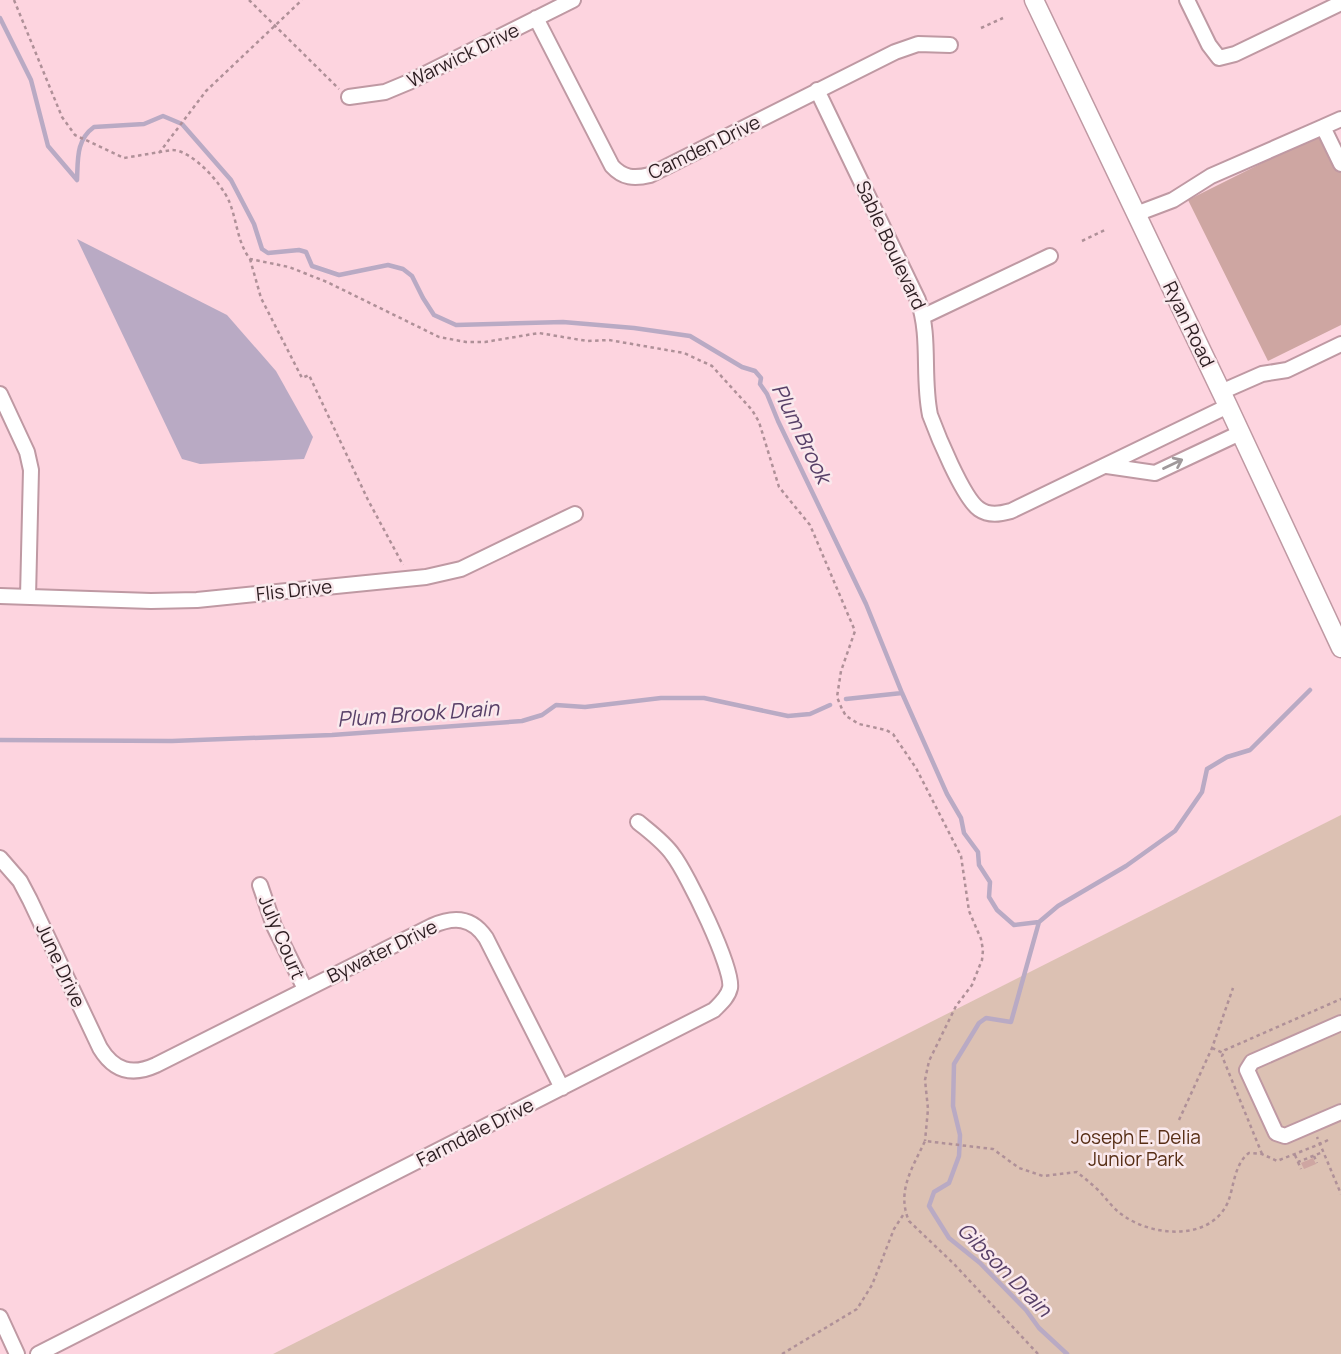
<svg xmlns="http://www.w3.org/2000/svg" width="1341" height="1354" font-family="Manrope,sans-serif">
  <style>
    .green { fill: #dcc1b3 }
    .water { fill: #b9aac4 }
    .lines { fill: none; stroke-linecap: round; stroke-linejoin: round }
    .stream { stroke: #b9aac4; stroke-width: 4.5 }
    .building { fill: #cea6a2 }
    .minor-casing { stroke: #bf99a3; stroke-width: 18 }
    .major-casing { stroke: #bf99a3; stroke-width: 21 }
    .path { stroke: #af9098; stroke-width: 2.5; stroke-dasharray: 3.5 3.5; stroke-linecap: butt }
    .minor { stroke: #fff; stroke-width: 14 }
    .major { stroke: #fff; stroke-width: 18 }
    .oneway { stroke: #a0999b }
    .labels { text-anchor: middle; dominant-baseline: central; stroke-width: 5; stroke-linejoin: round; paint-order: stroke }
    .street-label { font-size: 19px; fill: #2c1d21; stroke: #fae9ed }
    .park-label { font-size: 19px; fill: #572e15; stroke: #fae9ed }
    .water-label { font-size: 21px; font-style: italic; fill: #584068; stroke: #fae9ed }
  </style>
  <rect width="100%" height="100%" fill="#fdd4df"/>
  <!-- green -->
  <path class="green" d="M1341,815V1354H273Z"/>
  <!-- water -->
  <path class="water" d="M77,239L227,315L276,371L313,437L304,459L200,464L182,459Z"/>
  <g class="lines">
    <!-- stream -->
    <path class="stream" d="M0,18L31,80L48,146L77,180C78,159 76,140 94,127L144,124L163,116L182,124L231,180L254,224L262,249L268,253L299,250L306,252L312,266L339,275L388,265L403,269L412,276L423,298L434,315L456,325L563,322L634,328L690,336L742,367L755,371L761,378L760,384L767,394L778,421L866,604L902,693L947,794L961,818L964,833L978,852L979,865L990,882L989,897L997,910L1014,925L1039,922L1058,906L1126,866L1175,831L1202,792L1207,769L1227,757L1250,750L1310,690
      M846,699L902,693
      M0,740L172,741L332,735L522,721L542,715L556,705L585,707L661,698H704L788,716L810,714L830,705
      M1039,922L1011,1022L986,1018L979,1023L954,1064L953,1106L960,1135L959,1156L949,1183L934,1192L929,1206L949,1238L980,1263L1026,1310L1039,1328L1067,1354"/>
  </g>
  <!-- building -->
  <path class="building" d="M1324,132L1341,167V325L1268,361L1188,200Z
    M1313,1158L1316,1164L1304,1169L1301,1163Z"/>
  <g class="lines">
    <!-- minor casing -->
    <g class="minor-casing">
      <path id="minor" d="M1187,0L1209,45L1219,58L1235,54L1341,3
        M536,18L612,166C623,178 634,179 650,175L895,52L918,44L950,45
        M817,90L918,300C931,337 922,376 930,415C937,434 963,498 979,509C989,516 1000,514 1011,511L1228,406
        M349,97L385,92L409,82L573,0
        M1323,127L1341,119
        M1136,214L1173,200L1211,176L1323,127L1341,164
        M924,316L1050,256
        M1221,392L1262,374L1287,370L1341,344
        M0,394L27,452L31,470L28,597
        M1107,466L1155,473L1240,433
        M0,596L151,601L197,600L426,577L461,569L575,514
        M0,858L20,881L30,900L100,1048C114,1071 132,1076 156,1065L432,926C454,916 472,917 486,938L562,1088
        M260,885L274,926L305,989
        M1341,1023L1252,1062L1247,1070L1276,1133L1285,1136L1341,1112
        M0,1317L17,1354
        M38,1354L714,1010C721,1003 728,997 730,988C734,969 687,873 673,855C664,842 650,832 638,822"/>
    </g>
    <!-- major casing -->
    <g class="major-casing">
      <path id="major" d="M1034,0L1228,406L1341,648"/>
    </g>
    <!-- path -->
    <path class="path" d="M14,0L62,117L75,135L124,158L172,150C192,150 221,183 229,201C237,220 237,242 250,259L289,267L327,282L439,337L466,342H485L539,333L587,341L609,340L684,353L712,366L752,410L759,422L779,487L810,525L855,631L841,671L837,697L842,709L846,716L859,724L886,730L893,734L916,768L961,856L969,911L981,939L983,950L982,960L972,985L956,1006L929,1061L925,1080L928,1109L925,1141
      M249,0L339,89
      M981,28L1003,18
      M159,153L206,91L302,0
      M1082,241L1105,230
      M250,259L261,298L302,378L309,375L368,500L403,565
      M1212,1048L1223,1053
      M1179,1120L1212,1048L1233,988
      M1328,1140L1320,1144L1341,1194
      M1262,1154L1222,1056L1225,1050L1341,999
      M1295,1155L1298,1162L1323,1152
      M1314,1156L1317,1163
      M1298,1162L1301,1169
      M782,1354L857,1309L872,1285L894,1229L905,1212
      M1038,1354L954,1264L909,1221C896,1191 913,1167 925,1141L993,1149L1019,1168L1043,1176L1077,1172C1084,1178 1091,1183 1098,1190C1107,1199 1113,1209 1124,1216C1154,1237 1211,1241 1228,1202C1234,1187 1234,1164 1249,1153L1262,1154L1277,1161L1320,1144L1317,1137"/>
    <!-- minor -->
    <use href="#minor" class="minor"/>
    <!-- major -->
    <use href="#major" class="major"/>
  </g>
  <!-- one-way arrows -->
  <defs><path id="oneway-shaft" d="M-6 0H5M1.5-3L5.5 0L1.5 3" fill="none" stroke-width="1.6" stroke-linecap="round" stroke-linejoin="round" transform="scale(1.75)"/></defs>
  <use class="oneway" href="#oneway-shaft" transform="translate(1173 464) rotate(-25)"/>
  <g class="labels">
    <!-- street labels -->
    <g class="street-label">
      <text transform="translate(463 55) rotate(-26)">Warwick Drive</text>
      <text transform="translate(704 147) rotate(-26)">Camden Drive</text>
      <text transform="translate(891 245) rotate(65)">Sable Boulevard</text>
      <text transform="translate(1189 324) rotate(64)">Ryan Road</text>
      <text transform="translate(294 590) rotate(-6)">Flis Drive</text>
      <text transform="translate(282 937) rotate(67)">July Court</text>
      <text transform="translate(382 951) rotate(-26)">Bywater Drive</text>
      <text transform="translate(61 965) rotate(65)">June Drive</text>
      <text transform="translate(475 1132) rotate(-27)">Farmdale Drive</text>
    </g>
    <!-- park labels -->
    <g class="park-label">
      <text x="1136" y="1137">Joseph E. Delia<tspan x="1136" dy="22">Junior Park</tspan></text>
    </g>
    <!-- water labels -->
    <g class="water-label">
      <text transform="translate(802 433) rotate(64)">Plum Brook</text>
      <text transform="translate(418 713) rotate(-4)">Plum Brook Drain</text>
      <text transform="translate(1005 1269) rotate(45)">Gibson Drain</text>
    </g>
  </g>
</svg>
